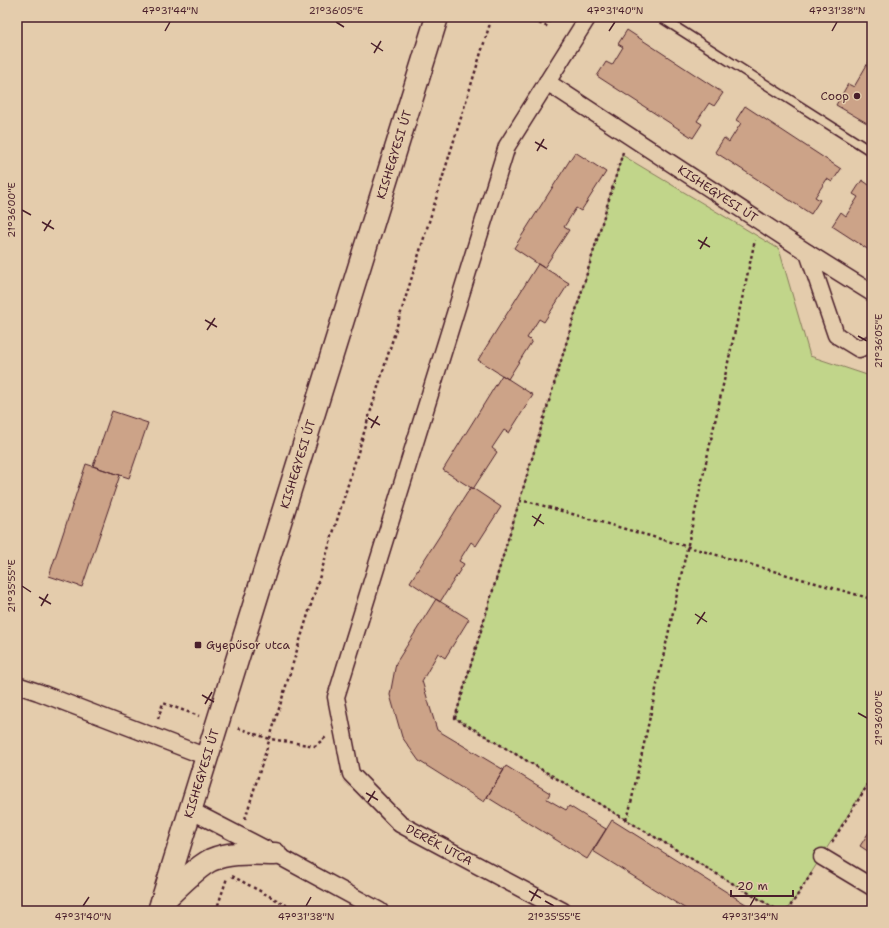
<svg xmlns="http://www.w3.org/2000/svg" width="889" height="928" font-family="'Shantell Sans',sans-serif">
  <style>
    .green { fill: #c1d58a; stroke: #867a5a }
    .building { fill: #cca388; stroke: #4a1f2b }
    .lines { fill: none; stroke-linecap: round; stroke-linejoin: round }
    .lane-casing { stroke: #4a1f2b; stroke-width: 11 }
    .street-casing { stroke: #4a1f2b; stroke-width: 19 }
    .secondary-casing { stroke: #4a1f2b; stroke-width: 25 }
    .path { stroke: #4a1f2b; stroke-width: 2.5; stroke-dasharray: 3 3; stroke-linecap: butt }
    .lane { stroke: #e4ccac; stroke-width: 8 }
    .street { stroke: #e4ccac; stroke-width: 16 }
    .secondary { stroke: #e4ccac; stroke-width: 22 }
    .ticks { fill: none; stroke: #4a1f2b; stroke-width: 1.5 }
    .poi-dot { fill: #4a1f2b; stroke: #e4ccac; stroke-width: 1.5 }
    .labels { text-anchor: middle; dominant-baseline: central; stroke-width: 3; stroke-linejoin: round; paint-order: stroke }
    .poi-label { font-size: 12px; fill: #4a1f2b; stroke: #e4ccac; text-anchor: end }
    .street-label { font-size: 12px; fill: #4a1f2b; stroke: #e4ccac }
    .neatline { fill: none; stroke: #4a1f2b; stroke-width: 1.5 }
    .ticks-label { font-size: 10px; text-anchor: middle; fill: #4a1f2b }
  </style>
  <rect width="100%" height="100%" fill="#e4ccac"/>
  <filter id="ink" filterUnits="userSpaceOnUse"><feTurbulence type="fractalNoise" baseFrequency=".025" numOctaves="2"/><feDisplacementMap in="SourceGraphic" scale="8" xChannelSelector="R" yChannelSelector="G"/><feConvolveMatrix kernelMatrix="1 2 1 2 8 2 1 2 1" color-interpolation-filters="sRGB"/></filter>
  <g filter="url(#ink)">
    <!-- green -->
    <path class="green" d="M622,155L779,249L810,356L870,376L872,374V777L787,911H779L455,718Z"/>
    <!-- building -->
    <path class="building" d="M627,30L723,93L714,106L709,103L697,121L702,124L693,138L597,76L606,62L612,65L623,47L618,44Z
      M872,56V126L836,105L848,84L854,87Z
      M745,106L841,169L832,182L827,179L815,197L820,200L811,214L715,152L724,138L729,142L741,123L736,120Z
      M575,152L606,172L581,211L576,208L564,227L569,230L544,268L514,248Z
      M862,180L872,187V252L832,226L841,212L846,216L858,197L853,194Z
      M538,264L569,283L544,322L539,319L527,338L532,341L508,379L478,360Z
      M502,375L533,395L509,433L504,430L492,448L497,452L473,489L443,470Z
      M112,411L148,423L129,478L93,466Z
      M86,464L120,475L82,587L49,576Z
      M471,487L501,507L476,546L471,542L459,561L464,564L440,602L410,582Z
      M436,599L469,619L445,658L438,653L422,681L437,730L504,770L484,802L419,761L402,737L390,695L396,663Z
      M506,766L550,793L547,799L566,810L569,806L606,829L587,859L487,797Z
      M612,820L752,908L751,911H689L593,851Z
      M869,832L872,835V854L860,846Z"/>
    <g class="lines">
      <!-- lane casing -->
      <g class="lane-casing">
        <path id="lane" d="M660,17L872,152"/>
      </g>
      <!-- street casing -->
      <g class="street-casing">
        <g id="street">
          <path id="s1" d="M547,82L808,253L872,293"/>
          <path d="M808,253L836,335L859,349L872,343"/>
          <path d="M17,685L38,692L207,757"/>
          <path d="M190,810L275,854L380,911"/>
          <path d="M822,857L872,887"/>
          <path d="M563,911L400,824L351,774L336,697L507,146L588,17"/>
        </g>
      </g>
      <!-- secondary casing -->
      <g class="secondary-casing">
        <g id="secondary">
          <path d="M162,902C176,889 194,869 211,860C231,851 255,854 275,854"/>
          <path id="s2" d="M159,911L437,17"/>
        </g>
      </g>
      <!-- path -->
      <path class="path" d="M522,17L546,26L552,17
        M623,152L455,718L779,911
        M519,501L530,502L872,599
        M158,719L163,703L199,716
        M238,728L270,739L315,746L326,737
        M245,819L492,17
        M626,820L629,812L755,240
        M832,842L872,778
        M232,876L297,911
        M216,911L227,878
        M787,911L812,873"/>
      <!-- lane -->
      <use href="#lane" class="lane"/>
      <!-- street -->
      <use href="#street" class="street"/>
      <!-- secondary -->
      <use href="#secondary" class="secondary"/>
    </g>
  </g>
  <!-- ticks -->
  <path class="ticks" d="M336,22L344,27M165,31L170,22M609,31L615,22M832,31L837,22M371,43L383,51M374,53L381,41M535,142L547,149M537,151L544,139M22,210L31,215M42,222L54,229M44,231L51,220M698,240L710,247M700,249L707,237M205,320L217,327M207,330L215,318M858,336L867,341M368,418L380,425M371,428L378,416M532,516L544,524M534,526L541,514M22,586L31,592M39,597L51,604M41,606L48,594M695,614L707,622M697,624L705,612M202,695L214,702M205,704L212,692M858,713L867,718M366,793L378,800M368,802L375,791M529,891L541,898M531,901L538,889M545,901L554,906M83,906L89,897M306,906L311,897M750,906L755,897"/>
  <!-- markers -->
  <g class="poi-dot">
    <circle cx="857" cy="96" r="4"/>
    <rect x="194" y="641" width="8" height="8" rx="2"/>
  </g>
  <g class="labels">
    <!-- poi labels -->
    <g class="poi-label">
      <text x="849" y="96">Coop</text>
      <text x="206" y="645" text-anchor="start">Gyepűsor utca</text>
    </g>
    <!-- street labels -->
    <g class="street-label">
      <text stroke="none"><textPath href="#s2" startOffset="792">KISHEGYESI ÚT</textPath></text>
      <text stroke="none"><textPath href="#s1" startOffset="204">KISHEGYESI ÚT</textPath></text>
      <text stroke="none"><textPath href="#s2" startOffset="468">KISHEGYESI ÚT</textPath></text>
      <text stroke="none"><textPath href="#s2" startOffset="144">KISHEGYESI ÚT</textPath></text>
      <text transform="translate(439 845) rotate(28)">DERÉK UTCA</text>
    </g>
  </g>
  <!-- margin -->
  <rect width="889" height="928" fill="none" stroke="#e4ccac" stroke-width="44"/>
  <!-- scale -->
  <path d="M731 890v6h62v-6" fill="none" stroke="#4a1f2b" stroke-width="2"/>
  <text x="737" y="890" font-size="12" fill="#4a1f2b" stroke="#e4ccac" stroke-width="3" paint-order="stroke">20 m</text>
  <rect x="22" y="22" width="845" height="884" class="neatline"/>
  <g class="ticks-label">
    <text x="170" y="14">47°31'44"N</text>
    <text x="336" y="14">21°36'05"E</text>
    <text x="615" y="14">47°31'40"N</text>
    <text x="837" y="14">47°31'38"N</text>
    <text transform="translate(11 210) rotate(-90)" y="4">21°36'00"E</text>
    <text transform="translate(878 341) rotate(-90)" y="4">21°36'05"E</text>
    <text transform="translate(11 586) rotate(-90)" y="4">21°35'55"E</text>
    <text transform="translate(878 718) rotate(-90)" y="4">21°36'00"E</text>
    <text x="83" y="920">47°31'40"N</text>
    <text x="306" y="920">47°31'38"N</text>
    <text x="554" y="920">21°35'55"E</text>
    <text x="750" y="920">47°31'34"N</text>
  </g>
</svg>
